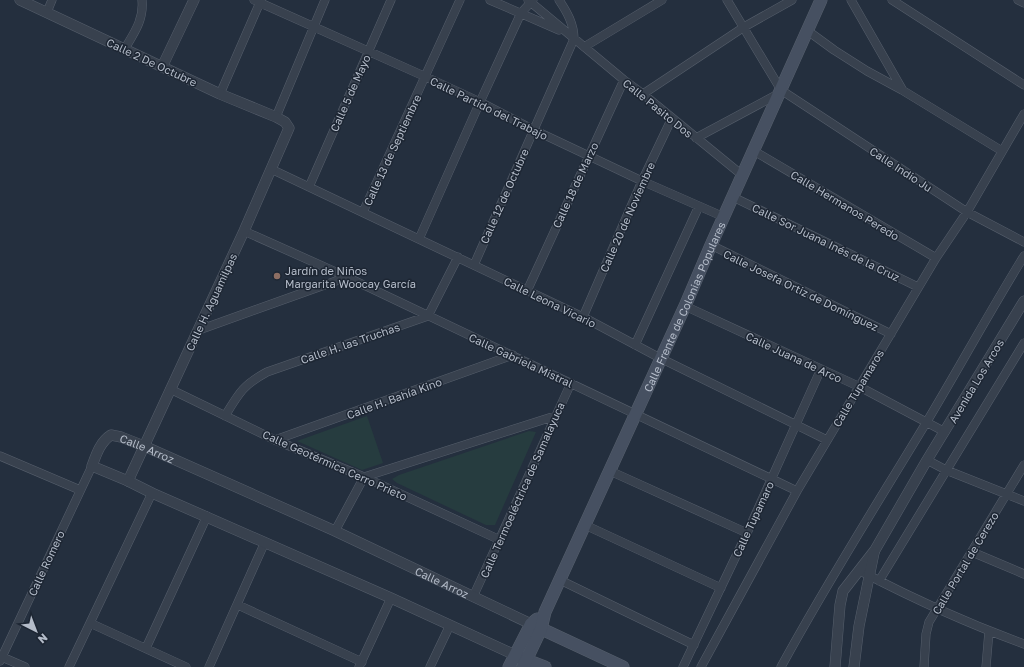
<svg xmlns="http://www.w3.org/2000/svg" width="1024" height="667" font-family="'Golos Text',sans-serif">
  <style>
    .green { fill: #263c3f }
    .lines { fill: none; stroke-linecap: round; stroke-linejoin: round }
    .minor-casing { stroke: #565f6c; stroke-width: 9 }
    .tertiary-casing { stroke: #565f6c; stroke-width: 11 }
    .secondary-casing { stroke: #565f6c; stroke-width: 13 }
    .minor { stroke: #38414e; stroke-width: 8 }
    .tertiary { stroke: #38414e; stroke-width: 10 }
    .secondary { stroke: #465061; stroke-width: 12 }
    .education-dot { fill: #8d6e63; stroke: #1d2633; stroke-width: 1.5 }
    .labels { text-anchor: middle; dominant-baseline: central; stroke-width: 3; stroke-linejoin: round; paint-order: stroke }
    .street-label { font-size: 11px; fill: #b4bcc9; stroke: #1d2633 }
    .poi-label { font-size: 11px; fill: #b4bcc9; stroke: #1d2633; text-anchor: start }
  </style>
  <rect width="100%" height="100%" fill="#242f3e"/>
  <!-- green -->
  <path class="green" d="M367,416L383,463L362,470L297,441Z
    M529,431L536,432L495,525H486L397,483L392,479L399,475Z"/>
  <g class="lines">
    <!-- minor casing -->
    <g class="minor-casing">
      <path id="minor" d="M254,0L426,77L480,102L534,130L642,181L724,217
        M490,0L559,30
        M528,0L624,80L643,94L742,175
        M727,0L781,90L967,212L1024,242
        M851,0L902,89
        M892,0L1024,85
        M1018,0L1024,3
        M47,12L52,0
        M808,31L834,50L867,71L902,90L1002,151
        M584,47L662,0
        M124,50C134,33 144,20 142,0
        M220,94L261,0
        M643,94L744,27L792,0
        M276,117L325,0
        M696,138L780,93
        M754,151L936,258
        M271,169L583,317L660,358L827,440
        M309,187L391,0
        M733,197L918,287
        M363,212L460,0
        M244,231L347,277L797,491
        M419,239L480,102L521,13L533,0
        M711,245L891,334
        M474,265L574,39C574,24 567,12 559,0
        M527,291L624,80
        M685,306L860,387L945,432
        M583,317L642,181L672,118
        M199,330L347,277
        M635,345L699,206
        M170,389L275,440L364,477L500,540
        M225,416C239,393 243,385 267,372L428,316L458,257
        M275,440L513,355
        M0,456L80,490
        M927,460L946,470L1024,501
        M610,471L747,533
        M585,525L721,588
        M335,531L364,477L555,416
        M972,552L1024,574
        M864,573C916,600 969,624 1024,644
        M560,580L694,645
        M879,581L1024,343
        M473,597L571,383
        M238,605L362,662
        M90,623L186,667
        M146,648L207,516
        M2,657L25,667
        M0,661L92,466
        M69,667L152,493
        M209,667L265,542
        M359,667L391,598
        M430,667L450,625
        M683,667L747,533L821,369
        M701,667L797,491L936,258L967,212L1024,114
        M781,667C826,584 877,504 926,423C959,368 990,311 1024,256
        M924,667L926,634L929,622L1024,465
        M986,667L989,631"/>
    </g>
    <!-- tertiary casing -->
    <g class="tertiary-casing">
      <g id="tertiary">
        <path d="M20,0L220,94L276,117L285,122L289,128L244,231L128,481"/>
        <path d="M162,67L194,0"/>
        <path id="s1" d="M515,655L391,598L152,493L128,481L92,466C96,455 100,442 111,435L121,437L144,446L335,531L531,624"/>
        <path d="M835,667L840,605L843,591L875,550L927,460L1024,301"/>
        <path d="M854,667L859,626L874,553"/>
      </g>
    </g>
    <!-- secondary casing -->
    <g class="secondary-casing">
      <g id="secondary">
        <path d="M531,624L623,667"/>
        <path d="M519,657L545,667"/>
        <path d="M509,667L531,624L537,619"/>
        <path id="s2" d="M523,667L541,629L545,612L685,306L711,245L821,0"/>
      </g>
    </g>
    <!-- minor -->
    <use href="#minor" class="minor"/>
    <!-- tertiary -->
    <use href="#tertiary" class="tertiary"/>
    <!-- secondary -->
    <use href="#secondary" class="secondary"/>
  </g>
  <!-- markers -->
  <circle class="education-dot" cx="277" cy="276" r="4"/>
  <g class="labels">
    <!-- street labels -->
    <g class="street-label">
      <text transform="translate(152 62) rotate(25)">Calle 2 De Octubre</text>
      <text transform="translate(350 93) rotate(-66)">Calle 5 de Mayo</text>
      <text transform="translate(489 108) rotate(26)">Calle Partido del Trabajo</text>
      <text transform="translate(658 108) rotate(39)">Calle Pasito Dos</text>
      <text transform="translate(392 150) rotate(-65)">Calle 13 de Septiembre</text>
      <text transform="translate(901 169) rotate(33)">Calle Indio Ju</text>
      <text transform="translate(575 185) rotate(-65)">Calle 18 de Marzo</text>
      <text transform="translate(504 196) rotate(-66)">Calle 12 de Octubre</text>
      <text transform="translate(845 205) rotate(31)">Calle Hermanos Peredo</text>
      <text transform="translate(627 217) rotate(-66)">Calle 20 de Noviembre</text>
      <text transform="translate(826 242) rotate(26)">Calle Sor Juana Inés de la Cruz</text>
      <text transform="translate(801 290) rotate(26)">Calle Josefa Ortiz de Domínguez</text>
      <text transform="translate(211 302) rotate(-65)">Calle H. Aguamilpas</text>
      <text transform="translate(550 302) rotate(26)">Calle Leona Vicario</text>
      <text stroke="none"><textPath href="#s2" startOffset="395">Calle Frente de Colonias Populares</textPath></text>
      <text transform="translate(350 343) rotate(-19)">Calle H. las Truchas</text>
      <text transform="translate(794 357) rotate(25)">Calle Juana de Arco</text>
      <text transform="translate(521 360) rotate(25)">Calle Gabriela Mistral</text>
      <text transform="translate(976 381) rotate(-59)">Avenida Los Arcos</text>
      <text transform="translate(858 388) rotate(-59)">Calle Tupamaros</text>
      <text transform="translate(394 398) rotate(-20)">Calle H. Bahía Kino</text>
      <text stroke="none"><textPath href="#s1" startOffset="539">Calle Arroz</textPath></text>
      <text transform="translate(335 465) rotate(24)">Calle Geotérmica Cerro Prieto</text>
      <text transform="translate(522 490) rotate(-66)">Calle Termoeléctrica de Samalayuca</text>
      <text transform="translate(753 519) rotate(-65)">Calle Tupamaro</text>
      <text transform="translate(46 563) rotate(-65)">Calle Romero</text>
      <text transform="translate(965 563) rotate(-59)">Calle Portal de Cerezo</text>
      <text stroke="none"><textPath href="#s1" startOffset="863">Calle Arroz</textPath></text>
    </g>
    <!-- poi labels -->
    <g class="poi-label">
      <text x="285" y="270">Jardín de Niños<tspan x="285" dy="13">Margarita Woocay García</tspan></text>
    </g>
  </g>
  <!-- north arrow -->
  <g transform="translate(36 631) rotate(138)" stroke="#1d2633" stroke-width="3" paint-order="stroke">
  <path d="M0-3L7 15L0 10L-7 15Z" fill="#b4bcc9"/>
  <text y="-6" font-size="11" font-weight="bold" text-anchor="middle" fill="#b4bcc9">N</text>
  </g>
</svg>
